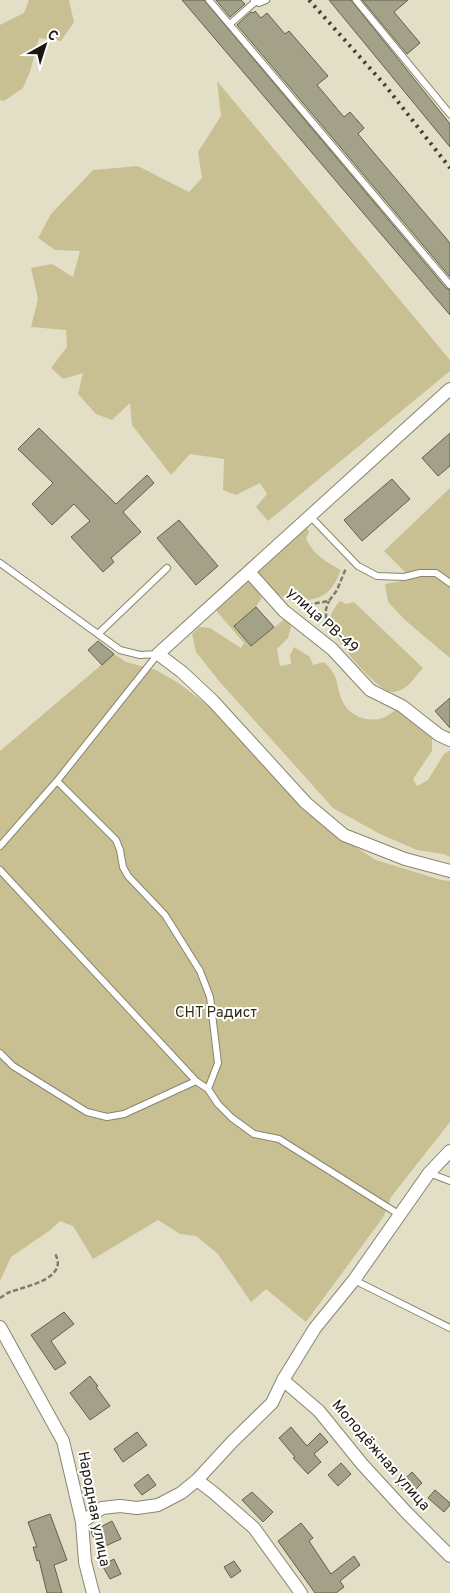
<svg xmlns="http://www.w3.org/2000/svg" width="450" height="1593" font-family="Overpass,sans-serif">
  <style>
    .green { fill: #c8c092 }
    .building { fill: #a4a189; stroke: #63604a }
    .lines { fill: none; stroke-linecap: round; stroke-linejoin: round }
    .lane-casing { stroke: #89856e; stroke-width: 8 }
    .street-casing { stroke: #89856e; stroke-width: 14 }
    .path { stroke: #7e7b6b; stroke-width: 2.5; stroke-dasharray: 5 2.5; stroke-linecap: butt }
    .lane { stroke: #fff; stroke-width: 6 }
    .street { stroke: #fff; stroke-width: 12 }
    .rail { stroke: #414034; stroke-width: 4; stroke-dasharray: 2.5 5; stroke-linecap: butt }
    .labels { text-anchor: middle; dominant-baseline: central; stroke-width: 4; stroke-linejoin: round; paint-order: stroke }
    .street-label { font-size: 15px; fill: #1a1910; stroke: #fff }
    .park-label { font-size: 15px; fill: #332e12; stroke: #fff }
  </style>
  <rect width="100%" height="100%" fill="#e3dfc7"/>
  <!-- green -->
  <path class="green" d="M29,0H69L74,22L61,41L39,38L30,72L23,88L4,101L0,100V25L24,13Z
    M217,81L450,360V371L268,521L256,507L267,494L260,483L236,495L223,490L224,459L190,454L171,475L132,425L130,403L112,420L96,414L78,394L83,373L63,379L51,368L67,347L66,330L31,327L38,299L31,268L52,264L73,277L80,251L55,250L38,238L51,214L93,170L138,166L189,192L202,178L198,152L221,116Z
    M450,488V658L406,621L388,602L385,584L408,580L406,573L384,551Z
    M306,526L309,532L306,539C314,555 326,562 341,570C334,587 328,597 309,600C303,601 295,602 289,600C276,596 266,582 257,572Z
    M247,578L262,597L256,607L234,626L251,646L286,618L291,627L288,638L277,649L280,666L291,664L290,655L294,647L310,657L313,665L324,662C340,677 335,682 342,700C348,716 369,724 385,717C389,715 394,711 398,708L432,737V751L413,779L417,786L428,780L444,754L450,750V857L443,854L417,850L380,834L333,808L219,681L196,652L192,634L199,627L210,628L241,648L244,643L214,608Z
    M340,601L346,604L354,602L423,668C414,678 407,691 393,692C378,693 331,637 330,622C330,613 335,607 340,601Z
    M114,654L126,662L156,670L177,682L209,706L259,760L343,839L376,860L441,880L450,881V1122L391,1197L384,1216L306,1322L266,1289L251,1302L218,1254L196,1236L180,1234L158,1220L93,1259L73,1226L60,1221L49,1231L11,1257L0,1281V751Z"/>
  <!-- building -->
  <path class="building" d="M182,0H204L446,288L450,290V315Z
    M216,0H241L245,4L230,17Z
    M329,0H351L450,124V147Z
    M362,0H408L394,12L420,43L407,54Z
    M255,11L261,18L267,13L285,34L289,31L328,76L317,85L344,117L350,112L364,128L358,134L450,243V277L237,25L251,12L253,13Z
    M39,428L116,504L147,475L154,483L123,512L141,532L111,558L114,562L103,572L71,537L90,521L74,504L52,525L32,504L53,483L18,449Z
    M450,433V466L438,476L422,458Z
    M392,479L410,499L362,541L344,520Z
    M179,520L218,566L196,585L157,538Z
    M256,607L274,627L251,646L234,626Z
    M98,641L114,654L102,665L88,650Z
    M450,698V728L435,711Z
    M64,1312L74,1324L51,1341L66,1363L55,1370L31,1335Z
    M90,1376L98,1386L96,1387L110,1406L90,1420L70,1393Z
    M291,1427L307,1446L320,1433L328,1442L314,1454L321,1462L308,1474L293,1458L295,1457L279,1438Z
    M137,1432L147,1445L123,1462L114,1449Z
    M341,1463L351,1474L338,1486L328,1475Z
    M412,1472L422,1483L409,1496L398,1485Z
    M148,1474L156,1485L142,1495L134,1485Z
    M435,1490L450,1503V1505L444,1512L428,1498Z
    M252,1492L273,1512L263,1522L242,1500Z
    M50,1514L67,1560L54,1565L62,1593H47L39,1560L37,1561L33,1547H37L28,1522Z
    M112,1521L121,1539L99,1549L91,1532Z
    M301,1523L313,1538L309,1541L331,1574L354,1556L360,1565L340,1581L344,1587L336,1593H315L278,1541Z
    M114,1559L121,1574L110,1579L102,1565Z
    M234,1561L241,1571L231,1578L224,1567Z"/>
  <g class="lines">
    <!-- lane casing -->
    <g class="lane-casing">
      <path id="lane" d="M209,0L450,285
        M254,0L259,3L266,0
        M356,0L450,114
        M230,24L255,2
        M310,516L358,566L377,576L404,577L420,573H436L450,583
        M0,563L120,650L140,655L158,654
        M98,634L167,568
        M57,781L116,840L120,850L123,867L128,876L165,915L200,971L210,997L218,1063L208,1089
        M0,846L57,781L158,654
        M0,870L196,1081L208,1089L218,1104L232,1118L254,1134L279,1139L400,1215
        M0,1053L13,1066L87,1112L107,1117L124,1114L196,1081
        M429,1173L450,1181
        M354,1280L450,1328"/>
    </g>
    <!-- street casing -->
    <g class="street-casing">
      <path id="street" d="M450,389L158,654L182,672L213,701L306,803L344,835L405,859L450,871
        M249,572L284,611L332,649L370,690L402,706L439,735L450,740
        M0,1327L63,1441L82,1522L85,1562L93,1593
        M283,1380L319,1411L362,1464L406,1512L450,1556
        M197,1480L214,1493L254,1528L301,1593
        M82,1522L102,1508L120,1506L137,1508L158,1505L181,1493L197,1480L232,1442L272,1403L283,1380L315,1328L354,1280L429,1173L450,1151"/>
    </g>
    <!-- path -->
    <path class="path" d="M300,606L329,601L337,590L346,568
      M326,626V609L329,601
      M0,1298C3,1296 7,1293 10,1292C27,1286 71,1278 54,1252"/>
    <!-- lane -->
    <use href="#lane" class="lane"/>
    <!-- street -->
    <use href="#street" class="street"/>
    <!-- rail -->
    <path class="rail" d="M309,0L384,84L450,168"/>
  </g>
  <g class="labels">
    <!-- street labels -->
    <g class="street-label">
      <text transform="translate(322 621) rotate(42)">улица РВ-49</text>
      <text transform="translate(380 1456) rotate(49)">Молодёжная улица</text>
      <text transform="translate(93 1509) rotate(79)">Народная улица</text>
    </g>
    <!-- park labels -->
    <g class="park-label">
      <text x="216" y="1013">СНТ Радист</text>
    </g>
  </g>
  <!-- north arrow -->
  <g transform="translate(45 45) rotate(39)" stroke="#ffffff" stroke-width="4" paint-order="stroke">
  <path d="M0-4L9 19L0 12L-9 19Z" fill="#1a1910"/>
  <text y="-8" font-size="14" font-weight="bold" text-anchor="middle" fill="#1a1910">С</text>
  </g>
</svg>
